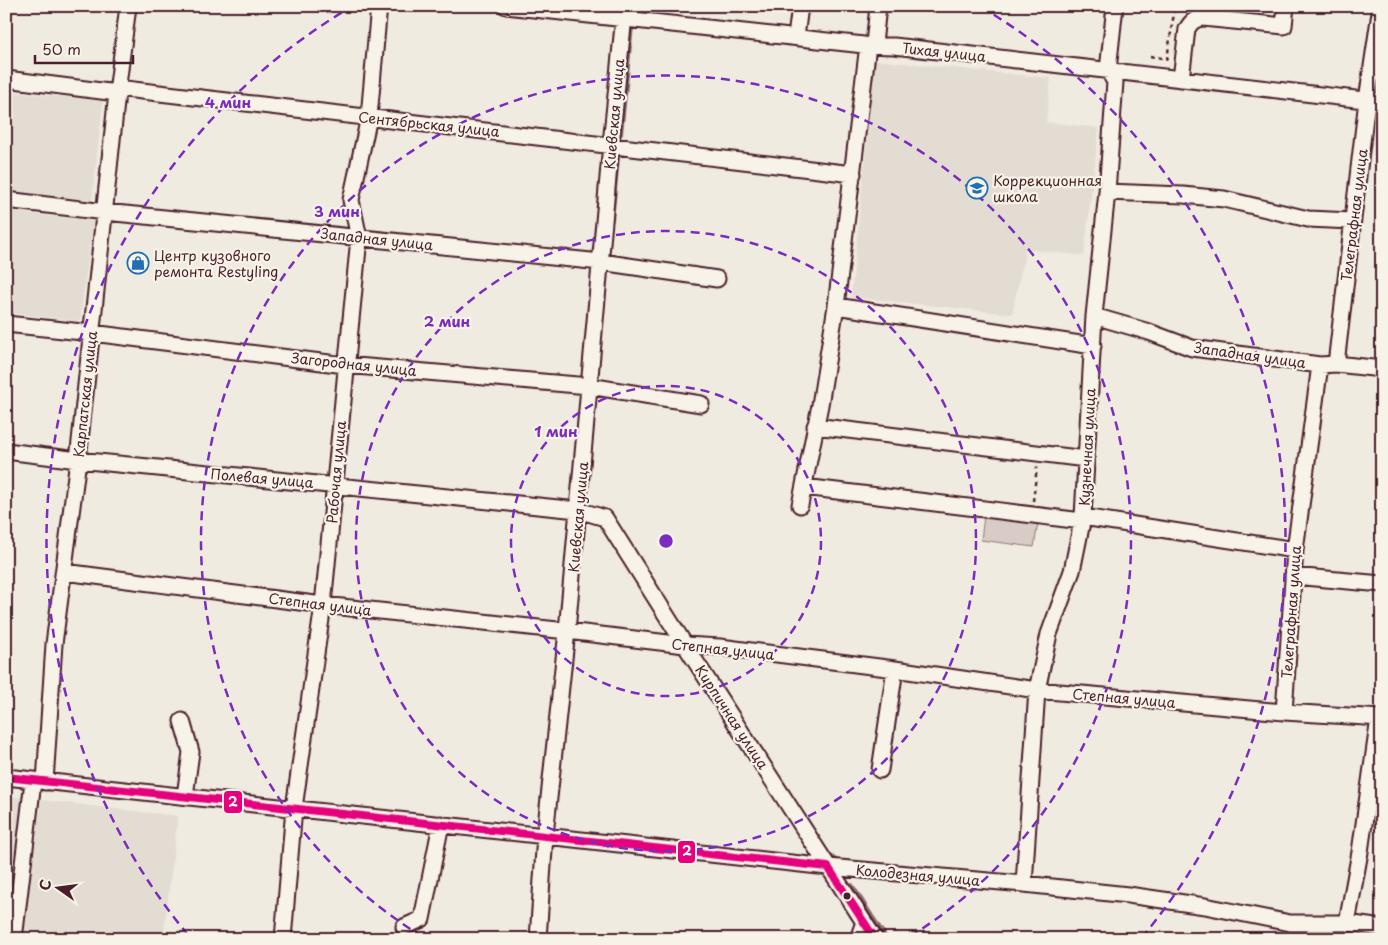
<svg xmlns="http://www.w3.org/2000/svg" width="1388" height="945" font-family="'Playpen Sans',sans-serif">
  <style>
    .built { fill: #e3dcd2 }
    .green { fill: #d8cdc6; stroke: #917678 }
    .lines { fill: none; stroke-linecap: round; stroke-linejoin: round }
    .stream { stroke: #8b6f72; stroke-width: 4 }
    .minor-casing { stroke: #4a1f2b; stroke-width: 19 }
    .path { stroke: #4a1f2b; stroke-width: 2.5; stroke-dasharray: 4 4; stroke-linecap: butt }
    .minor { stroke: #f7f3e8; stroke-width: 15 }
    .bus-1-casing { stroke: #f7f3e8; stroke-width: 11 }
    .bus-1 { stroke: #e5007d; stroke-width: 8 }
    .ring { fill: none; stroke: #7b2cbf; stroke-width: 2.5; stroke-dasharray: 9 6 }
    .bus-dot { fill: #4a1f2b; stroke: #f7f3e8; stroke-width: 2 }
    .labels { text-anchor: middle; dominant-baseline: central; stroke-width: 4.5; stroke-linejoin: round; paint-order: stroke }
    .street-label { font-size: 14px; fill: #4a1f2b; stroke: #f7f3e8 }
    .poi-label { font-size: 14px; fill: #4a1f2b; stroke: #f7f3e8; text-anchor: start }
    .centre { fill: #7b2cbf; stroke: #f7f3e8; stroke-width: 2.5 }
    .ring-label { font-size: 15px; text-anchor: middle; font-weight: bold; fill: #7b2cbf; stroke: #f7f3e8; stroke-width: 4.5; stroke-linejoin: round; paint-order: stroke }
    .line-badge { stroke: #f7f3e8; stroke-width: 2 }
    .badge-label { font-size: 14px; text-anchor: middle; font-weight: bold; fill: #fff }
  </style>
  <rect width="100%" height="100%" fill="#f0ebe0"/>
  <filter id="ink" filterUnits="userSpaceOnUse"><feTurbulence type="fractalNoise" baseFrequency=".02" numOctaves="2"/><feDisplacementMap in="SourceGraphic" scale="10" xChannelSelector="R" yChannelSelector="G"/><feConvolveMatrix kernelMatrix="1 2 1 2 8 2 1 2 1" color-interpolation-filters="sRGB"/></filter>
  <g filter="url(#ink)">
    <!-- built -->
    <path class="built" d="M875,60L1051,78L1046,122L1099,128L1084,256L1026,249L1012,314L851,297Z
      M6,91L103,101L92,200L6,191Z
      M6,211L93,221L80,321L6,313Z
      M6,796L178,816L163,939H6Z"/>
    <!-- green -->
    <path class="green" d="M984,516L1038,523L1034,547L981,540Z"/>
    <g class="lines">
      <!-- stream -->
      <path class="stream" d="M621,134L632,26
        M612,220L618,158
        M827,853L837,861
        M852,885L887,939"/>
      <!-- minor casing -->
      <g class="minor-casing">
        <path id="minor" d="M506,6L864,45L894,46L1382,102
          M796,37L800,6
          M874,44L878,6
          M6,79L117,93L125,89L853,174
          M1181,79L1187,29C1191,22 1194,19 1203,18L1284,26L1286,6
          M1107,192L1183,195L1224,199L1308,219L1352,221
          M6,200L105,212L601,262L717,279
          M836,306L1093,346
          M1094,316L1149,332L1192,348L1320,365L1336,364L1382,369
          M6,324L92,333L345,365L589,386L701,404
          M1336,364L1367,100L1381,6
          M815,426L1086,459
          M6,451L78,460L578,510L605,518L685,645L875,939
          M804,487L1082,521
          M800,505L820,405L836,306L868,45
          M1083,517L1295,550
          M64,572L323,605L567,631L685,645L720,647L895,669L1037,690L1284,712L1382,718
          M1293,576L1382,584
          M1284,712L1295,550L1320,365
          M182,721L191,752L185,796
          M880,770L895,669
          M6,777L828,867L1024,884L1128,895L1205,906L1290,923H1347L1382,928
          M45,782L54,644L78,460L117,93L128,6
          M1024,884L1037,690L1049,634L1072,571L1083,517L1094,316L1107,192L1115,82L1108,70L1115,6
          M1347,923L1360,852L1379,718
          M404,927L422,919L441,824
          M14,939L33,781
          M283,939L294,808L323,605L359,238L351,200L369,117L379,6
          M538,939L545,835L567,631L611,144L625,6
          M858,939L864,922"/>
      </g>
      <!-- path -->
      <path class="path" d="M1167,6H1183
        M1150,56L1167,59L1175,6
        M1033,501L1037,467"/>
      <!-- minor -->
      <use href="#minor" class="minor"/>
      <!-- bus-1 casing -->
      <g class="bus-1-casing">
        <path id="bus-1" d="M6,777L828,867L875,939"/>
      </g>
      <!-- bus-1 -->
      <use href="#bus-1" class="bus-1"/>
    </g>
  </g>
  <!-- distance rings -->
  <g class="ring">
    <circle cx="666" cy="541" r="155"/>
    <circle cx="666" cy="541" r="310"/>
    <path d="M423 937A465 465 0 1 1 909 937"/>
    <path d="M188 935A620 620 0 0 1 351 7M981 7A620 620 0 0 1 1144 935"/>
  </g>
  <!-- icons -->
  <defs>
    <g id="school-ring" transform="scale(1.125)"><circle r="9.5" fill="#f7f3e8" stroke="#1f6fb2" stroke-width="1.5"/><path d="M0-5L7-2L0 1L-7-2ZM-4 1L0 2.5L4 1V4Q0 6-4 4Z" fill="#1f6fb2"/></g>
    <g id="shop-ring" transform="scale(1.125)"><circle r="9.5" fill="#f7f3e8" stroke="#1f6fb2" stroke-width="1.5"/><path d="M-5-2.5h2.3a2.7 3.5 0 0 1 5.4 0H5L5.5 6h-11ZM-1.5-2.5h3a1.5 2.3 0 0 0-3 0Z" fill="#1f6fb2"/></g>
  </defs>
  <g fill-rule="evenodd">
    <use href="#school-ring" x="977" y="188"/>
    <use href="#shop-ring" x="138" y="263"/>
  </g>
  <!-- markers -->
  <circle class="bus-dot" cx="847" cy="896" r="4.5"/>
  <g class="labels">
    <!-- street labels -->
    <g class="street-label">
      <text transform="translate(944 52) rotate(6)">Тихая улица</text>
      <text transform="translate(614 114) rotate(-85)">Киевская улица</text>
      <text transform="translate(429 124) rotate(6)">Сентябрьская улица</text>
      <text transform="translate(1354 215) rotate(-83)">Телеграфная улица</text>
      <text transform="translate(377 239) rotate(6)">Западная улица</text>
      <text transform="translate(1250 355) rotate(8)">Западная улица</text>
      <text transform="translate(354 364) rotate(6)">Загородная улица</text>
      <text transform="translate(85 394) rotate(-84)">Карпатская улица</text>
      <text transform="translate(1087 447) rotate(-87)">Кузнечная улица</text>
      <text transform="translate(336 472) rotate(-85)">Рабочая улица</text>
      <text transform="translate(262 478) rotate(5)">Полевая улица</text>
      <text transform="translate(578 517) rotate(-85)">Киевская улица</text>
      <text transform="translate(320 604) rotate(7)">Степная улица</text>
      <text transform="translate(1291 612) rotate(-86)">Телеграфная улица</text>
      <text transform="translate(723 649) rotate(6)">Степная улица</text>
      <text transform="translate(1124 698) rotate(5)">Степная улица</text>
      <text transform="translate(732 717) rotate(57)">Кирпичная улица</text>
      <text transform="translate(918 875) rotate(5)">Колодезная улица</text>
    </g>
    <!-- poi labels -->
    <g class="poi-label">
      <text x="993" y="180">Коррекционная<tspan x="993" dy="16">школа</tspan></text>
      <text x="154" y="255">Центр кузовного<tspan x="154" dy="16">ремонта Restyling</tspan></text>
    </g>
  </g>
  <circle cx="666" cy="541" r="8" class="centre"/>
  <g class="ring-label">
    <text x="228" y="108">4 мин</text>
    <text x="337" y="217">3 мин</text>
    <text x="447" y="327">2 мин</text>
    <text x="556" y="437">1 мин</text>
  </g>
  <g class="line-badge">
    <rect x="223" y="790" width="20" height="24" rx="5" fill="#e5007d"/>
    <rect x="677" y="840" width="19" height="24" rx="5" fill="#e5007d"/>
  </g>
  <g class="badge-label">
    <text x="233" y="807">2</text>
    <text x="687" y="856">2</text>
  </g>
  <!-- margin -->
  <rect width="1388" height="945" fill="none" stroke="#f7f3e8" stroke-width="25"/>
  <rect x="12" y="12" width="1363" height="920" fill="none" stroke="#4a1f2b" stroke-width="2" filter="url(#ink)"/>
  <!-- north arrow -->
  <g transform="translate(58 888) rotate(284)" stroke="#f7f3e8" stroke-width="4" paint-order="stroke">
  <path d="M0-4L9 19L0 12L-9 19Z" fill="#4a1f2b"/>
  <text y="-8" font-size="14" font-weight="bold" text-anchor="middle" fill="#4a1f2b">С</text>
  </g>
  <!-- scale -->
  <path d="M35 55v8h98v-8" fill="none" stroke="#4a1f2b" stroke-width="2.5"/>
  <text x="42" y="55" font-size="15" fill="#4a1f2b" stroke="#f7f3e8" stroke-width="4" paint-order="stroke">50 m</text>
</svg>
